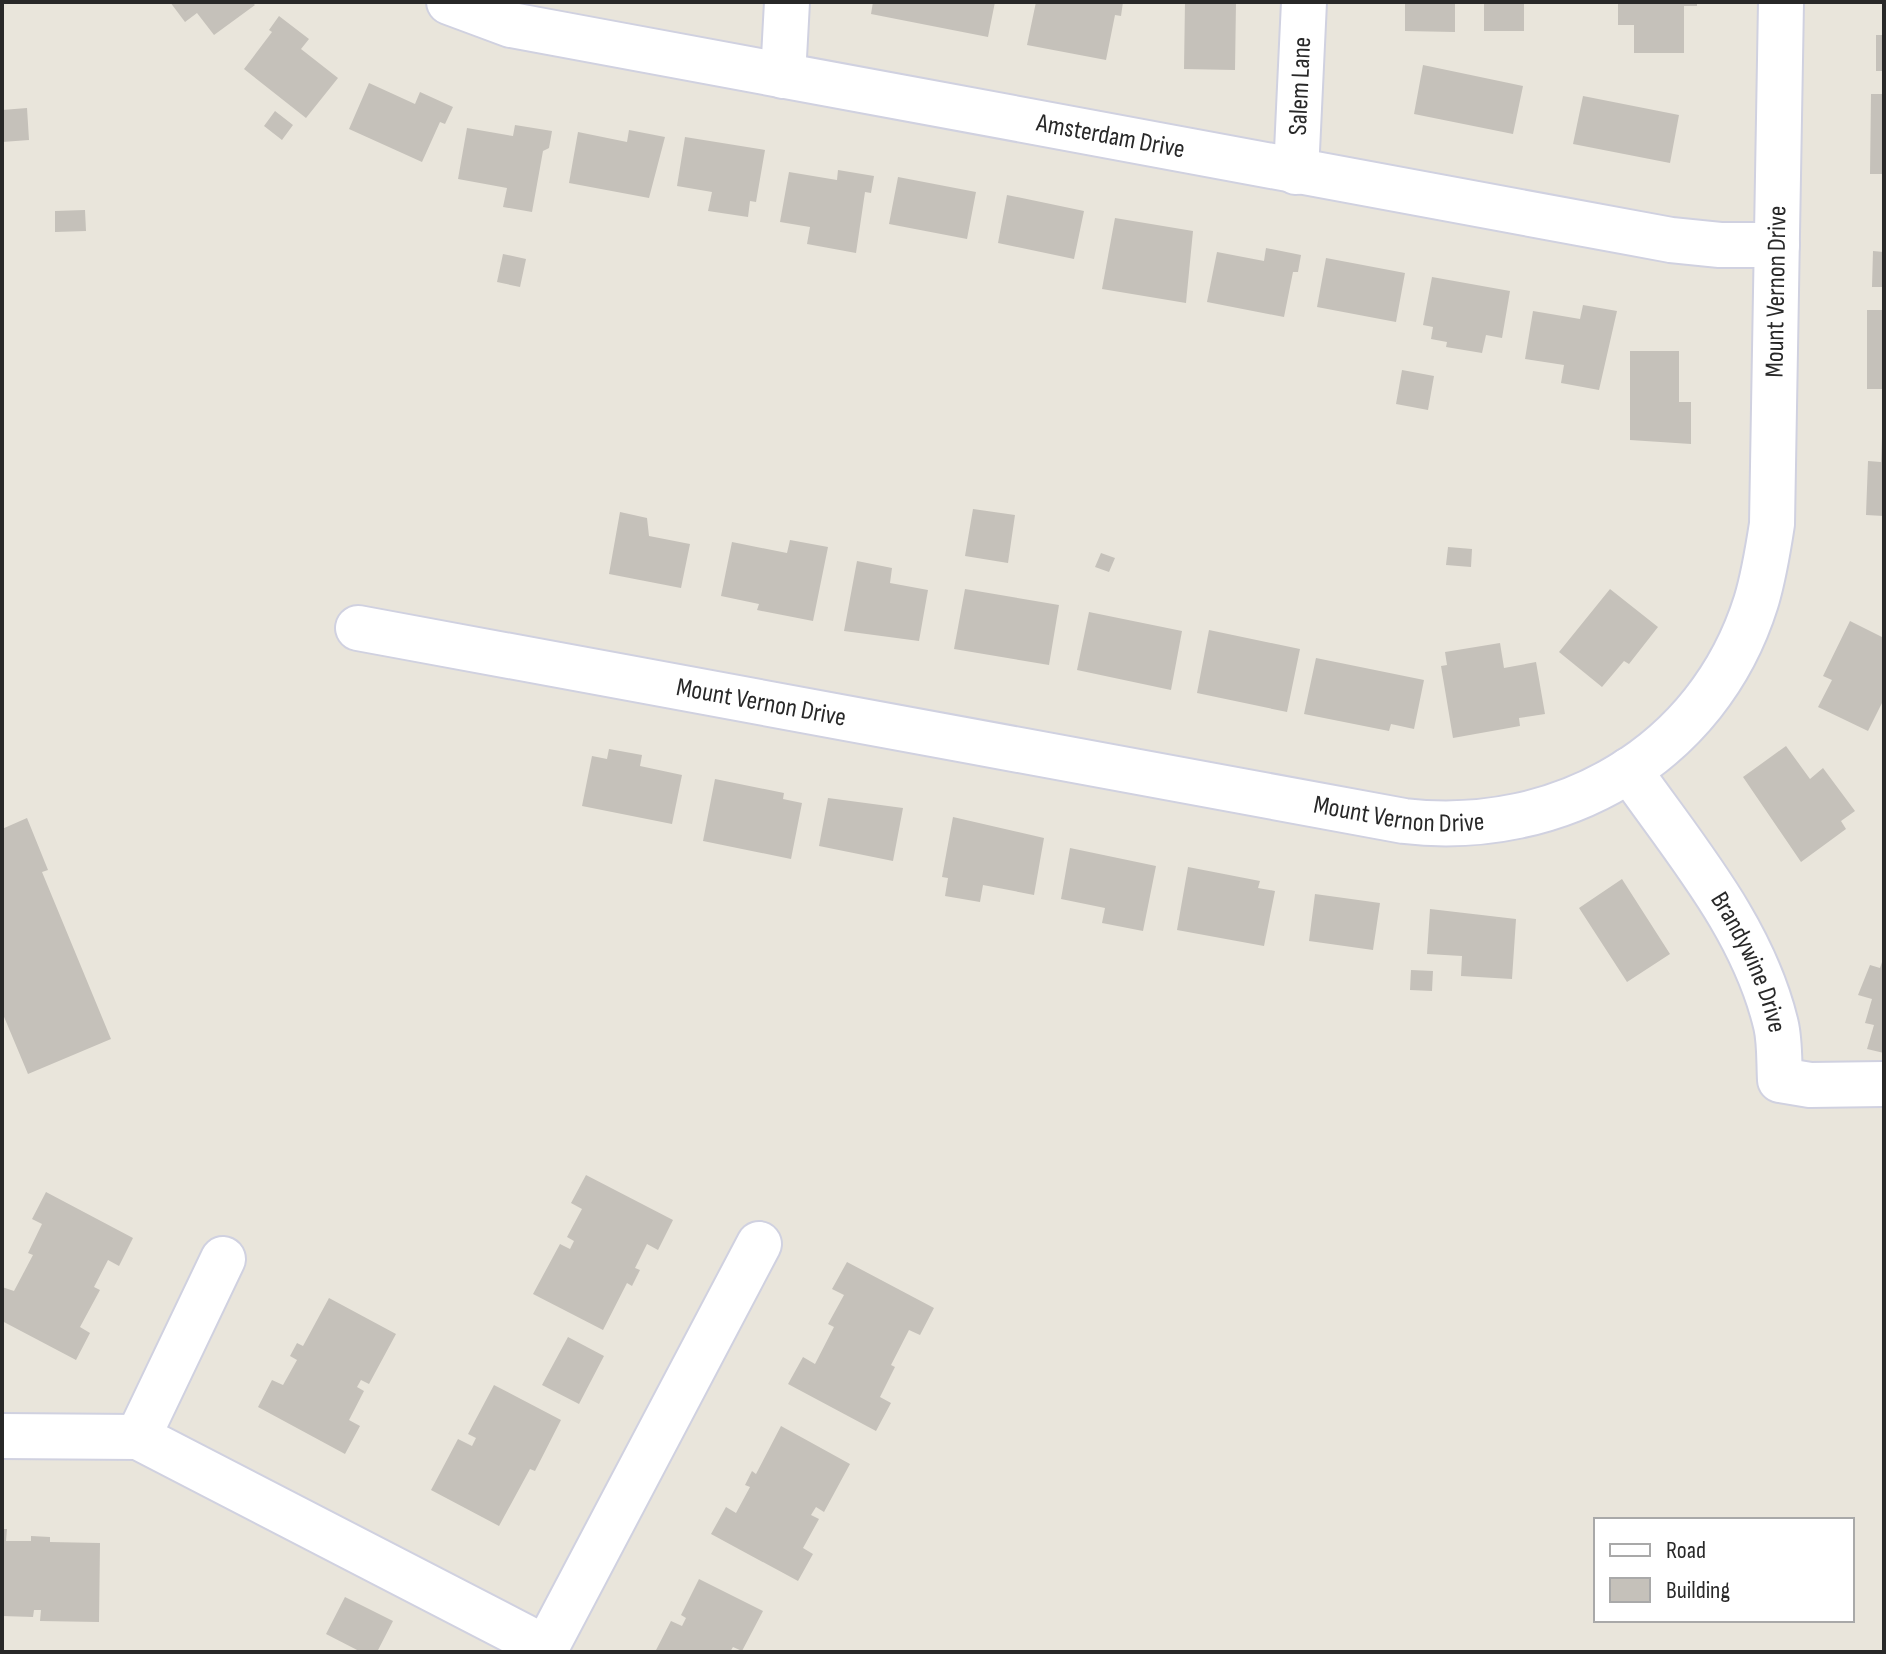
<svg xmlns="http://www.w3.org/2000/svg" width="1886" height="1654" font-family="'Sofia Sans Condensed',sans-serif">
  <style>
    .building { fill: #c5c1ba }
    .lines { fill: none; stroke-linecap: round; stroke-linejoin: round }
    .minor-casing { stroke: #d0d1e0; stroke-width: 48 }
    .minor { stroke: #fff; stroke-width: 44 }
    .labels { text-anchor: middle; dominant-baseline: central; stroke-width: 8; stroke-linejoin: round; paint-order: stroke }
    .street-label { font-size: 26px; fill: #282828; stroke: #fff }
  </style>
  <rect width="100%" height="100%" fill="#e9e5db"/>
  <!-- building -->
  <path class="building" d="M170,2H252L255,5L214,35L197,13L185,22Z
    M873,2H995L988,37L871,14Z
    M1036,2H1123L1121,16L1115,15L1106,60L1027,45Z
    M1185,2H1236L1235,70L1184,69Z
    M1405,2H1455V32L1405,31Z
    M1484,2H1524V31H1484Z
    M1618,2H1697V6H1684V53H1634V25H1618Z
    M279,16L309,39L301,49L338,78L306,118L244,69L272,32L269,30Z
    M1876,35H1884V71H1876Z
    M1423,65L1523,86L1513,134L1414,114Z
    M369,83L415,104L420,92L453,107L445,124L440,122L422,162L349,129Z
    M1871,94H1884V174H1870Z
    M1583,96L1679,115L1670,163L1573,144Z
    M27,108L29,140L2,142V110Z
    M275,111L293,125L282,140L264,126Z
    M515,125L552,131L549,148L543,151L532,212L503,207L507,188L458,179L467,128L513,136Z
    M629,130L665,137L649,198L569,183L578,132L627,142Z
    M685,137L765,150L756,202L750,201L748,217L708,211L712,192L677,186Z
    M838,170L874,176L871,193L865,192L856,253L807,244L810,227L780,222L789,172L837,180Z
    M898,177L976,192L967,239L889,224Z
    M1007,195L1084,211L1074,259L998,243Z
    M85,210L86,231L55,232V211Z
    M1115,218L1193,231L1186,303L1102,289Z
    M1266,248L1301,255L1298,272H1293L1284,317L1207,302L1217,252L1264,261Z
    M1873,251L1884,252V287H1872Z
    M503,254L526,259L520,287L497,282Z
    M1326,258L1405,273L1396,322L1317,307Z
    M1432,277L1510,291L1502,338L1486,335L1482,353L1446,347L1447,342L1431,339L1433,327L1423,325Z
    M1583,305L1617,311L1599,390L1561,383L1564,365L1525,359L1533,311L1580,319Z
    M1867,310H1884V389H1867Z
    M1630,351H1679V402H1691V444L1630,440Z
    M1402,370L1434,376L1428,410L1396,404Z
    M1881,437L1884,516L1866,515L1868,461L1881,462Z
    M973,509L1015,515L1008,563L965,556Z
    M620,512L647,518L649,536L690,544L681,588L609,574Z
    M790,540L828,547L813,621L757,610L759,604L721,596L732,542L787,553Z
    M1448,547L1472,549L1471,567L1446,565Z
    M1101,553L1115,558L1109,572L1095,567Z
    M857,561L892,568L890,583L928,590L919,641L844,631Z
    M965,589L1059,605L1049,665L954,649Z
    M1610,589L1658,627L1629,664L1624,661L1602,687L1559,652Z
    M1089,612L1182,631L1171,690L1077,670Z
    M1850,621L1884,638V699L1868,731L1818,707L1832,680L1823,676Z
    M1209,630L1300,649L1287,712L1197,693Z
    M1500,643L1504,668L1536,662L1545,714L1519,718L1520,726L1453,738L1441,666L1447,665L1445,652Z
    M1316,658L1424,680L1414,729L1391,724L1389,731L1304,714Z
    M1786,746L1810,779L1823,768L1855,811L1841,821L1846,829L1801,862L1743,777Z
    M609,749L642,755L640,766L682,775L672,824L582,806L592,756L607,759Z
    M715,779L784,793L783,799L802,803L791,859L703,841Z
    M828,798L903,808L893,861L819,846Z
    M953,817L1044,838L1034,895L983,885L980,902L945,896L948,878L942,877Z
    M27,818L48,870L42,872L111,1039L28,1074L2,1012V829Z
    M1070,848L1156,866L1143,931L1102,923L1105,908L1061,899Z
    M1188,867L1260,881L1258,888L1275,891L1264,946L1177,930Z
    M1622,879L1670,954L1627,982L1579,908Z
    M1315,894L1380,903L1373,950L1309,941Z
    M1430,909L1516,919L1512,979L1461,976L1462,956L1427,954Z
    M1884,956V1053L1867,1049L1874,1025L1865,1023L1872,999L1858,995L1870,965L1880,968Z
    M1411,970L1433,971L1432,991L1410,990Z
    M586,1175L673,1220L658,1250L647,1244L635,1268L640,1270L632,1286L627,1283L603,1330L533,1294L560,1244L570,1249L574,1241L567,1237L582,1209L571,1203Z
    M46,1192L133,1238L119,1266L108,1260L94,1287L100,1290L80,1327L90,1333L76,1360L2,1321V1287L14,1291L33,1255L28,1253L42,1224L32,1219Z
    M847,1262L934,1308L920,1335L909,1330L891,1365L895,1367L880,1397L891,1403L876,1431L788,1384L803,1357L815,1364L834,1327L828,1324L844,1295L832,1289Z
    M329,1298L396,1334L369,1384L361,1380L357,1387L364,1391L349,1420L360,1426L345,1454L258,1407L272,1380L283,1385L297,1360L290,1356L297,1343L303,1346Z
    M568,1337L604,1356L579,1404L542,1385Z
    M494,1385L561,1420L535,1471L530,1469L499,1526L431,1490L458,1439L472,1446L476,1438L468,1434Z
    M781,1426L850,1464L824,1512L816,1507L811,1515L819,1519L803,1548L813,1554L798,1581L711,1534L726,1507L736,1513L750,1487L745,1485L752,1471L756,1474Z
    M2,1529H7L6,1541H31V1536L50,1537V1542L100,1543L99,1622L40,1621L41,1610H34L33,1617L2,1616Z
    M699,1579L763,1611L742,1651L733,1647L730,1652H655L671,1621L682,1626L686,1618L681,1615Z
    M345,1597L393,1621L377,1652H361L326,1634Z"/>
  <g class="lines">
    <!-- minor casing -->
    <g class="minor-casing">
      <g id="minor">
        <path id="s1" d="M449,2L511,25L1671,240L1720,245H1777"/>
        <path d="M783,76L787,2"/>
        <path id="s2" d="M1296,172L1304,2"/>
        <path id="s3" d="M358,628L1404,821C1560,839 1708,755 1756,602C1764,576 1768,550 1772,524L1781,2"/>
        <path id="s4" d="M1629,770C1685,850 1753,928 1776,1025C1780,1042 1779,1062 1780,1080L1810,1085L1884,1084"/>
        <path d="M223,1259L138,1437L546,1648V1652"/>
        <path d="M2,1436L138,1437"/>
        <path d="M546,1648L759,1244"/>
      </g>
    </g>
    <!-- minor -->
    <use href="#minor" class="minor"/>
  </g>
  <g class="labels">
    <!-- street labels -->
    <g class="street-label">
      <text stroke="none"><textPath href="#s2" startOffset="86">Salem Lane</textPath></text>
      <text stroke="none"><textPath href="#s1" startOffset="676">Amsterdam Drive</textPath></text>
      <text stroke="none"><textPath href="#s3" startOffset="1826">Mount Vernon Drive</textPath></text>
      <text stroke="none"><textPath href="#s3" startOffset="410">Mount Vernon Drive</textPath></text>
      <text stroke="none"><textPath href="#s3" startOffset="1058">Mount Vernon Drive</textPath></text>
      <text stroke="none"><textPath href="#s4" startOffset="228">Brandywine Drive</textPath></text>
    </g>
  </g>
  <!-- border -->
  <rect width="1886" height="1654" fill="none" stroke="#282828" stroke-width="8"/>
  <!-- legend -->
  <rect x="1594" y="1518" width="260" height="104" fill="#ffffff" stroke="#a9a9a9" stroke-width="2"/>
  <rect x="1610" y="1544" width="40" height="12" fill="#ffffff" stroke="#a9a9a9" stroke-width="2"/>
  <text x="1666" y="1558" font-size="24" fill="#282828">Road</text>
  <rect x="1610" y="1578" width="40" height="24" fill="#c5c1ba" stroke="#a9a9a9" stroke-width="2"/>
  <text x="1666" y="1598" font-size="24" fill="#282828">Building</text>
</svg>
